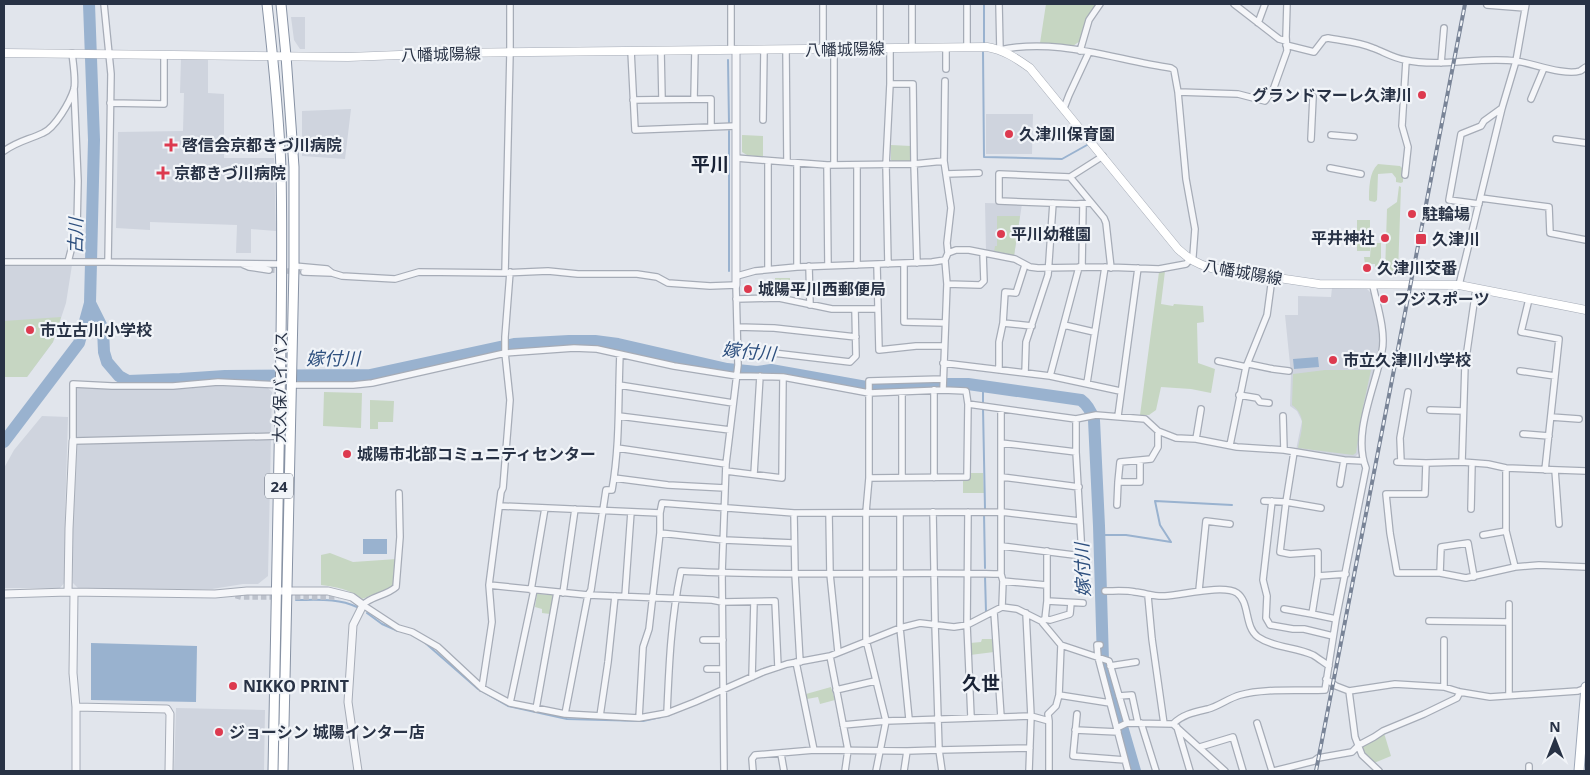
<svg xmlns="http://www.w3.org/2000/svg" width="1590" height="775" font-family="'Noto Sans','Noto Sans JP',sans-serif">
  <style>
    .built { fill: #cfd4de }
    .green { fill: #c6d6c2 }
    .water { fill: #99b2cf }
    .lines { fill: none; stroke-linecap: round; stroke-linejoin: round }
    .stream { stroke: #99b2cf; stroke-width: 2 }
    .river { stroke: #99b2cf; stroke-width: 12 }
    .minor-tunnel { stroke: #bcc1cb; stroke-width: 5.5; stroke-dasharray: 5.5 3; stroke-linecap: butt }
    .minor-casing { stroke: #a6acb7; stroke-width: 8 }
    .tertiary-casing { stroke: #a6acb7; stroke-width: 9 }
    .secondary-casing { stroke: #a6acb7; stroke-width: 9 }
    .primary-casing { stroke: #9fa9b9; stroke-width: 11 }
    .trunk-casing { stroke: #8792a4; stroke-width: 11 }
    .minor { stroke: #f5f6f9; stroke-width: 5.5 }
    .tertiary { stroke: #f5f6f9; stroke-width: 7 }
    .secondary { stroke: #fff; stroke-width: 8 }
    .primary { stroke: #fff; stroke-width: 9 }
    .trunk { stroke: #fff; stroke-width: 9 }
    .rail-casing { stroke: #798497; stroke-width: 4 }
    .rail { stroke: #f1f4f8; stroke-width: 2; stroke-dasharray: 5.5; stroke-linecap: butt }
    .poi-dot { fill: #dd3a4f; stroke: #f1f4f8; stroke-width: 2 }
    .labels { text-anchor: middle; dominant-baseline: central; stroke-width: 4.5; stroke-linejoin: round; paint-order: stroke }
    .shield { fill: #f1f4f8; stroke: #646c7b; stroke-width: 1 }
    .shield-label { font-size: 15px; font-weight: bold; fill: #283245 }
    .street-label { font-size: 16px; fill: #283245; stroke: #f1f4f8 }
    .poi-label { font-size: 16px; font-weight: bold; fill: #283245; stroke: #f1f4f8; text-anchor: start }
    .water-label { font-size: 18px; font-style: italic; fill: #2d4f7e; stroke: #f1f4f8 }
    .quarter-label { font-size: 19px; font-weight: bold; fill: #1a2336; stroke: #f1f4f8 }
  </style>
  <rect width="100%" height="100%" fill="#e1e5ec"/>
  <!-- built -->
  <path class="built" d="M291,17H305V49H300L294,40Z
    M181,59H208V93L224,94V158H274L276,231L251,229V253H236L237,225L150,222V230L116,228L118,132L183,131L184,93H180Z
    M351,109L345,159L302,156V111Z
    M986,114H1033L1032,154H986Z
    M985,203L1022,204L1014,256L986,251Z
    M4,265H72L66,303L53,342L27,377H4Z
    M1332,288L1367,289L1371,293L1380,330L1379,348L1374,373L1365,407L1359,453L1355,457H1343L1296,450L1302,421L1297,411L1290,406L1291,374L1285,315H1298V296L1331,297Z
    M209,386L267,387L272,392L268,576L258,584H243L212,589H79L73,583V516L77,437V387L185,389Z
    M42,416L68,417L65,517V582L60,588H4V468L14,450Z
    M176,708L265,710L264,771H174Z"/>
  <!-- green -->
  <path class="green" d="M1046,4H1097L1087,17L1080,41L1073,46L1040,43Z
    M742,135L763,136V157L747,155L742,152Z
    M891,145L911,146L910,161L908,162H893L891,160Z
    M1378,164L1400,166L1403,169V182L1401,183L1396,182V178L1392,173L1378,174L1377,200L1375,202L1370,201L1369,200C1369,189 1369,172 1378,164Z
    M1399,186L1401,187L1398,273H1385L1387,209L1397,202Z
    M997,216H1020L1014,256L994,252L995,246H997Z
    M1357,220H1370V251H1357Z
    M1371,243H1381V268H1375V264H1365L1364,257H1370Z
    M1165,271L1161,304L1173,306L1174,304L1203,306L1204,322L1197,323L1198,363L1215,369L1211,393L1191,389L1161,387L1156,410L1149,415H1140L1159,272Z
    M775,278H790V298L775,296Z
    M61,317L53,342L27,377H4V321Z
    M1325,370H1371L1363,407L1356,453L1353,455L1298,448C1301,431 1308,417 1292,405L1293,374Z
    M324,392L362,393L361,428L323,426Z
    M370,400L394,401L393,422H378V429H370Z
    M969,473H983L984,493H963V480L969,479Z
    M330,553L353,562L397,559L396,581L393,587L362,599C349,589 337,587 321,585V555Z
    M537,594L553,595L550,614L542,613V609L535,607Z
    M982,639H993L994,652L970,655V643L981,642Z
    M831,687L835,700L820,704L818,697L807,699L806,694Z
    M1384,733L1391,756L1374,763L1364,754L1361,746Z"/>
  <!-- water -->
  <path class="water" d="M1318,357L1319,367L1294,369L1293,359Z
    M363,539H387V554H363Z
    M91,643L197,646L196,702L91,700Z"/>
  <g class="lines">
    <!-- stream -->
    <path class="stream" d="M984,4V43
      M983,52L984,157L1062,159L1087,145
      M728,60L729,123
      M729,131V271
      M983,402V386
      M983,408L985,509
      M984,513L985,568
      M1099,535H1126L1171,542L1160,525L1155,501L1232,505
      M985,576L986,612
      M296,600C317,600 338,598 357,607
      M367,613L382,624L398,631
      M423,641L478,689L508,706L567,719L643,721L661,717"/>
    <!-- river -->
    <path class="river" d="M90,303L103,329L104,352L107,362L119,376L128,381L180,379L225,376L370,375L514,344L569,341H595L618,344L727,369L757,372L771,370L872,388L934,384H968L1081,400C1088,405 1091,411 1094,420L1099,526L1103,661L1135,771
      M4,442L79,343L90,303L94,140L89,4"/>
    <!-- minor-tunnel -->
    <path class="minor-tunnel" d="M269,270L304,272
      M228,592L233,595L241,597H335L342,594"/>
    <!-- minor casing -->
    <g class="minor-casing">
      <path id="minor" d="M104,4L111,74L108,262
        M823,4V49
        M880,4V48
        M1234,4L1279,39L1286,41
        M1488,4L1487,5L1525,8
        M1258,23L1265,4
        M1286,45L1314,52L1324,39L1328,38C1343,41 1359,42 1373,48C1384,52 1393,58 1405,60C1442,68 1479,56 1516,61C1532,63 1564,76 1580,71C1582,70 1584,68 1586,67
        M967,47V4
        M912,48V4
        M786,49L787,162
        M731,50V4
        M631,51L635,130L736,126
        M661,51L662,99
        M1080,51L1089,20L1100,4
        M1441,63L1444,28
        M946,69V48
        M890,84H913L914,164L917,263
        M1178,92L1238,94L1265,101L1273,90L1287,51L1286,37L1287,4
        M694,99L695,50
        M1531,99L1544,68
        M633,100L711,99V127
        M110,103L164,104V55
        M1064,108L1069,95L1089,52
        M763,120L764,50
        M1331,135L1354,137
        M1311,139L1313,97
        M1556,139L1586,143
        M4,151C18,141 28,140 43,133C55,128 70,102 74,89C76,80 73,63 72,53
        M1103,156L1070,177L1104,218L1106,223L1111,268
        M736,158L827,165L914,164L944,161L951,208L947,243L948,253
        M768,161V269
        M944,161L945,81
        M797,163V267
        M827,165L828,266
        M834,165V49
        M1330,168L1361,174
        M946,174L979,173
        M1405,175L1408,147L1402,126L1406,61
        M1070,177L999,174V201L1076,204L1091,203
        M1481,198L1549,207L1550,233L1586,240
        M1479,204L1449,200L1461,134L1481,126L1484,121L1502,108
        M4,262H108L282,264
        M68,262L77,227L78,181L74,88
        M242,264L249,267L269,270
        M888,264L886,165L890,84V48
        M904,264V322L945,323
        M857,265V165
        M877,265L879,350L916,346H944
        M1025,265L1016,293L1005,292L1003,323L1032,326
        M294,266L327,269L332,273L342,276L395,279L419,272L505,273L548,271L578,274H637L657,277L668,283L710,286L736,285L738,365L726,464L722,573L724,771
        M809,266L810,305
        M1082,267L1083,204
        M304,272L332,273
        M505,273L510,53V4
        M737,276L755,271L797,267L932,262L945,260L948,253L956,250H969L1015,259L1030,267L1038,268L1105,267L1159,269L1186,264L1193,256L1195,229L1186,179L1178,92L1174,70L1171,68C1115,60 1057,37 1000,50L999,4
        M947,284L980,285L984,281L983,253
        M1459,285L1502,108L1516,61L1526,4
        M736,299L779,298L832,309H878
        M1529,299L1521,332L1559,339L1545,470
        M1064,325L1094,332
        M737,327L774,328L856,337
        M737,353H773L850,362L856,356L855,309
        M1218,361L1246,367
        M943,363L1050,376L1120,391
        M1249,364L1273,369L1289,371
        M999,370V342L1003,323
        M1520,371L1555,376
        M1025,373L1026,342L1048,275L1053,203
        M1050,376L1079,267
        M1087,383L1105,267
        M292,385H353L372,383L505,353L574,348L597,349L674,366L737,376L783,377L869,393L943,390L966,391L968,404L1076,419L1096,415L1145,419L1158,431L1176,438L1196,439L1237,447L1284,450L1344,460L1363,461
        M619,385L733,403
        M943,390L947,284L945,260
        M1239,395L1257,398L1260,402L1269,403
        M1001,409V574L1003,581L1002,607
        M1430,410L1463,411
        M619,416L730,430
        M1118,416L1138,268
        M1283,416L1284,450
        M1551,417L1579,419
        M1523,434L1549,436
        M280,436L73,441V384L112,386H173L218,382L281,385
        M1196,439L1201,409
        M1001,443L1076,452
        M1230,445L1246,367L1267,315L1272,278
        M617,448L726,464
        M1294,452L1286,502L1280,552L1290,554L1318,552V576L1312,614L1336,619
        M1140,461V482H1118L1120,462L1151,459L1158,447V431
        M1397,462L1426,463L1462,462L1488,464L1506,468L1586,471
        M1401,462L1400,438L1408,392
        M1462,462L1465,365L1476,289
        M1426,463L1425,494H1386L1390,533L1397,573H1440L1466,578L1515,567L1539,565L1586,567
        M1506,468V531L1515,567
        M1555,470L1559,524
        M726,471L782,478L783,377
        M754,474L760,376
        M902,477V393
        M1002,477L1079,487
        M614,478L668,485L725,488
        M869,478L967,477L968,404
        M934,478V390
        M1340,484L1344,460
        M399,493L400,537L396,587C386,596 371,596 363,605L398,628L412,632L438,647L482,688L510,703L565,714L639,718L667,713L695,702L763,672L787,664L830,656L900,628L920,623L954,627L967,625L1002,607L1017,609L1041,621L1061,645L1109,661L1127,723
        M1264,501L1286,502L1321,508
        M1272,501L1263,580L1267,596L1266,618L1270,625L1293,629H1304L1333,636
        M1117,505L1118,482
        M500,506L660,513V533L649,629L643,647L639,718
        M1471,509L1472,463
        M933,512L935,624L939,750L1030,748
        M968,512L967,625L971,717
        M660,513L662,503L794,513L1002,512L1079,521
        M794,513L795,574L800,662
        M829,513L830,574L838,652
        M900,513V628L909,719
        M660,533L724,540L794,543
        M1483,535L1506,531
        M1002,546L1082,556L1076,452V419
        M1440,573L1441,547L1468,543L1474,577
        M1318,576L1346,574
        M1003,581L1046,585
        M489,585L588,595L712,600L722,602L775,601L778,667
        M531,590L545,508
        M1199,590L1206,521L1230,524
        M1105,591C1115,591 1126,590 1135,592C1146,593 1154,597 1165,596C1182,595 1224,584 1237,593C1250,602 1244,627 1258,637C1274,648 1296,647 1313,655C1318,658 1323,662 1329,666
        M563,593L575,509
        M625,596L631,512
        M1148,596L1152,639L1164,724
        M1047,601L1083,603
        M1509,604V695
        M1284,609L1312,614
        M994,612L1001,717
        M1026,613L1031,716L1029,771
        M1045,619L1050,620L1070,614L1071,603
        M1041,621L1045,619L1047,601V551
        M1429,621L1509,622
        M703,640H723
        M1444,640V687
        M1100,645H1097L1098,657L1128,771
        M830,656L848,750L845,771
        M796,662L814,750
        M1110,666L1136,662
        M707,669H723
        M752,677L754,602
        M1326,679L1336,686L1349,691L1395,684L1444,687L1460,692L1490,697L1578,691L1586,688
        M482,688L492,622L489,585L501,492L503,488L510,400L505,353V337L510,272
        M836,690L875,681
        M1349,691L1355,737L1362,755L1379,771
        M1059,695L1110,703
        M1119,696L1132,695L1138,723
        M510,703L534,590
        M536,709L557,592
        M667,713C669,665 671,618 681,571C788,577 895,571 1001,574
        M565,714L588,595L591,590L606,490H612C620,445 618,400 620,354
        M1077,714L1073,756L1125,760
        M600,716L608,662L615,596
        M1049,721V771
        M1141,723L1156,771
        M1257,723L1272,771
        M1173,724C1183,714 1195,712 1208,709C1219,706 1229,698 1240,695C1264,688 1299,691 1325,690L1336,619L1366,468C1352,433 1376,386 1382,351C1386,332 1377,305 1373,286
        M843,725L886,721L866,640V512L869,478V381L943,379
        M1177,727L1190,771
        M1117,728L1127,723L1173,724L1225,771
        M1075,730L1118,732
        M1200,747L1233,737L1243,771
        M781,754L784,771
        M753,771L752,759L755,755L814,750L907,751
        M876,771L886,721L1031,716L1049,721L1048,714L1056,706L1059,695L1061,645
        M904,771L907,751L939,750L942,771
        M1274,771L1314,761L1318,758L1352,752L1359,745L1374,737L1383,731L1424,714L1457,698L1460,692
        M1529,771V766"/>
    </g>
    <!-- tertiary casing -->
    <g class="tertiary-casing">
      <path id="tertiary" d="M736,285V50
        M68,592L69,529L73,441
        M74,593L73,673L76,707V771
        M4,594L68,592L215,594L247,591H328L352,597L363,605L353,625L348,702L358,771
        M76,707L167,709L170,714L169,771"/>
    </g>
    <!-- secondary casing -->
    <g class="secondary-casing">
      <path id="secondary" d="M4,53L348,57L451,53L987,47C1004,50 1016,58 1030,68L1178,249C1189,259 1197,264 1211,268L1319,284L1459,285L1586,310"/>
    </g>
    <!-- primary casing -->
    <g class="primary-casing">
      <path id="primary" d="M1579,771L1586,687"/>
    </g>
    <!-- trunk casing -->
    <g class="trunk-casing">
      <path id="trunk" d="M267,4C273,58 279,114 281,169C283,264 281,360 279,455C277,560 275,666 273,771
        M281,4L286,56L294,167V266L283,771"/>
    </g>
    <!-- minor -->
    <use href="#minor" class="minor"/>
    <!-- tertiary -->
    <use href="#tertiary" class="tertiary"/>
    <!-- secondary -->
    <use href="#secondary" class="secondary"/>
    <!-- primary -->
    <use href="#primary" class="primary"/>
    <!-- trunk -->
    <use href="#trunk" class="trunk"/>
    <!-- rail casing -->
    <g class="rail-casing">
      <path id="rail" d="M1316,771L1465,4"/>
    </g>
    <!-- rail -->
    <use href="#rail" class="rail"/>
  </g>
  <!-- markers -->
  <g class="poi-dot">
    <circle cx="1422" cy="95" r="5"/>
    <circle cx="1009" cy="134" r="5"/>
    <path d="M168.5 137.5h5v5h5v5h-5v5h-5v-5h-5v-5h5z"/>
    <path d="M160.5 165.5h5v5h5v5h-5v5h-5v-5h-5v-5h5z"/>
    <circle cx="1412" cy="214" r="5"/>
    <circle cx="1001" cy="234" r="5"/>
    <circle cx="1385" cy="238" r="5"/>
    <rect x="1415" y="233" width="12" height="12" rx="2.5"/>
    <circle cx="1367" cy="268" r="5"/>
    <circle cx="748" cy="289" r="5"/>
    <circle cx="1384" cy="299" r="5"/>
    <circle cx="30" cy="330" r="5"/>
    <circle cx="1333" cy="360" r="5"/>
    <circle cx="347" cy="454" r="5"/>
    <circle cx="233" cy="686" r="5"/>
    <circle cx="219" cy="732" r="5"/>
  </g>
  <g class="labels">
    <!-- shield labels -->
    <rect class="shield" x="265" y="473.5" width="28" height="25" rx="4"/>
    <g class="shield-label">
      <text x="279" y="486">24</text>
    </g>
    <!-- street labels -->
    <g class="street-label">
      <text transform="translate(845 49) rotate(-1)">八幡城陽線</text>
      <text transform="translate(441 54) rotate(-1)">八幡城陽線</text>
      <text transform="translate(1243 272) rotate(10)">八幡城陽線</text>
      <text transform="translate(280 387) rotate(-89)">大久保バイパス</text>
    </g>
    <!-- poi labels -->
    <g class="poi-label">
      <text x="1412" y="95" text-anchor="end">グランドマーレ久津川</text>
      <text x="1019" y="134">久津川保育園</text>
      <text x="182" y="145">啓信会京都きづ川病院</text>
      <text x="174" y="173">京都きづ川病院</text>
      <text x="1422" y="214">駐輪場</text>
      <text x="1011" y="234">平川幼稚園</text>
      <text x="1375" y="238" text-anchor="end">平井神社</text>
      <text x="1432" y="239">久津川</text>
      <text x="1377" y="268">久津川交番</text>
      <text x="758" y="289">城陽平川西郵便局</text>
      <text x="1394" y="299">フジスポーツ</text>
      <text x="40" y="330">市立古川小学校</text>
      <text x="1343" y="360">市立久津川小学校</text>
      <text x="357" y="454">城陽市北部コミュニティセンター</text>
      <text x="243" y="686">NIKKO PRINT</text>
      <text x="229" y="732">ジョーシン 城陽インター店</text>
    </g>
    <!-- water labels -->
    <g class="water-label">
      <text transform="translate(75 236) rotate(-89)">古川</text>
      <text transform="translate(749 351) rotate(5)">嫁付川</text>
      <text x="333" y="358">嫁付川</text>
      <text transform="translate(1082 570) rotate(-92)">嫁付川</text>
    </g>
    <!-- quarter labels -->
    <g class="quarter-label">
      <text x="710" y="164">平川</text>
      <text x="981" y="683">久世</text>
    </g>
  </g>
  <!-- border -->
  <rect width="1590" height="775" fill="none" stroke="#283245" stroke-width="10"/>
  <!-- north arrow -->
  <g transform="translate(1555 740)" stroke="#f1f4f8" stroke-width="4" paint-order="stroke">
  <path d="M0-4L9 19L0 12L-9 19Z" fill="#283245"/>
  <text y="-8" font-size="14" font-weight="bold" text-anchor="middle" fill="#283245">N</text>
  </g>
</svg>
